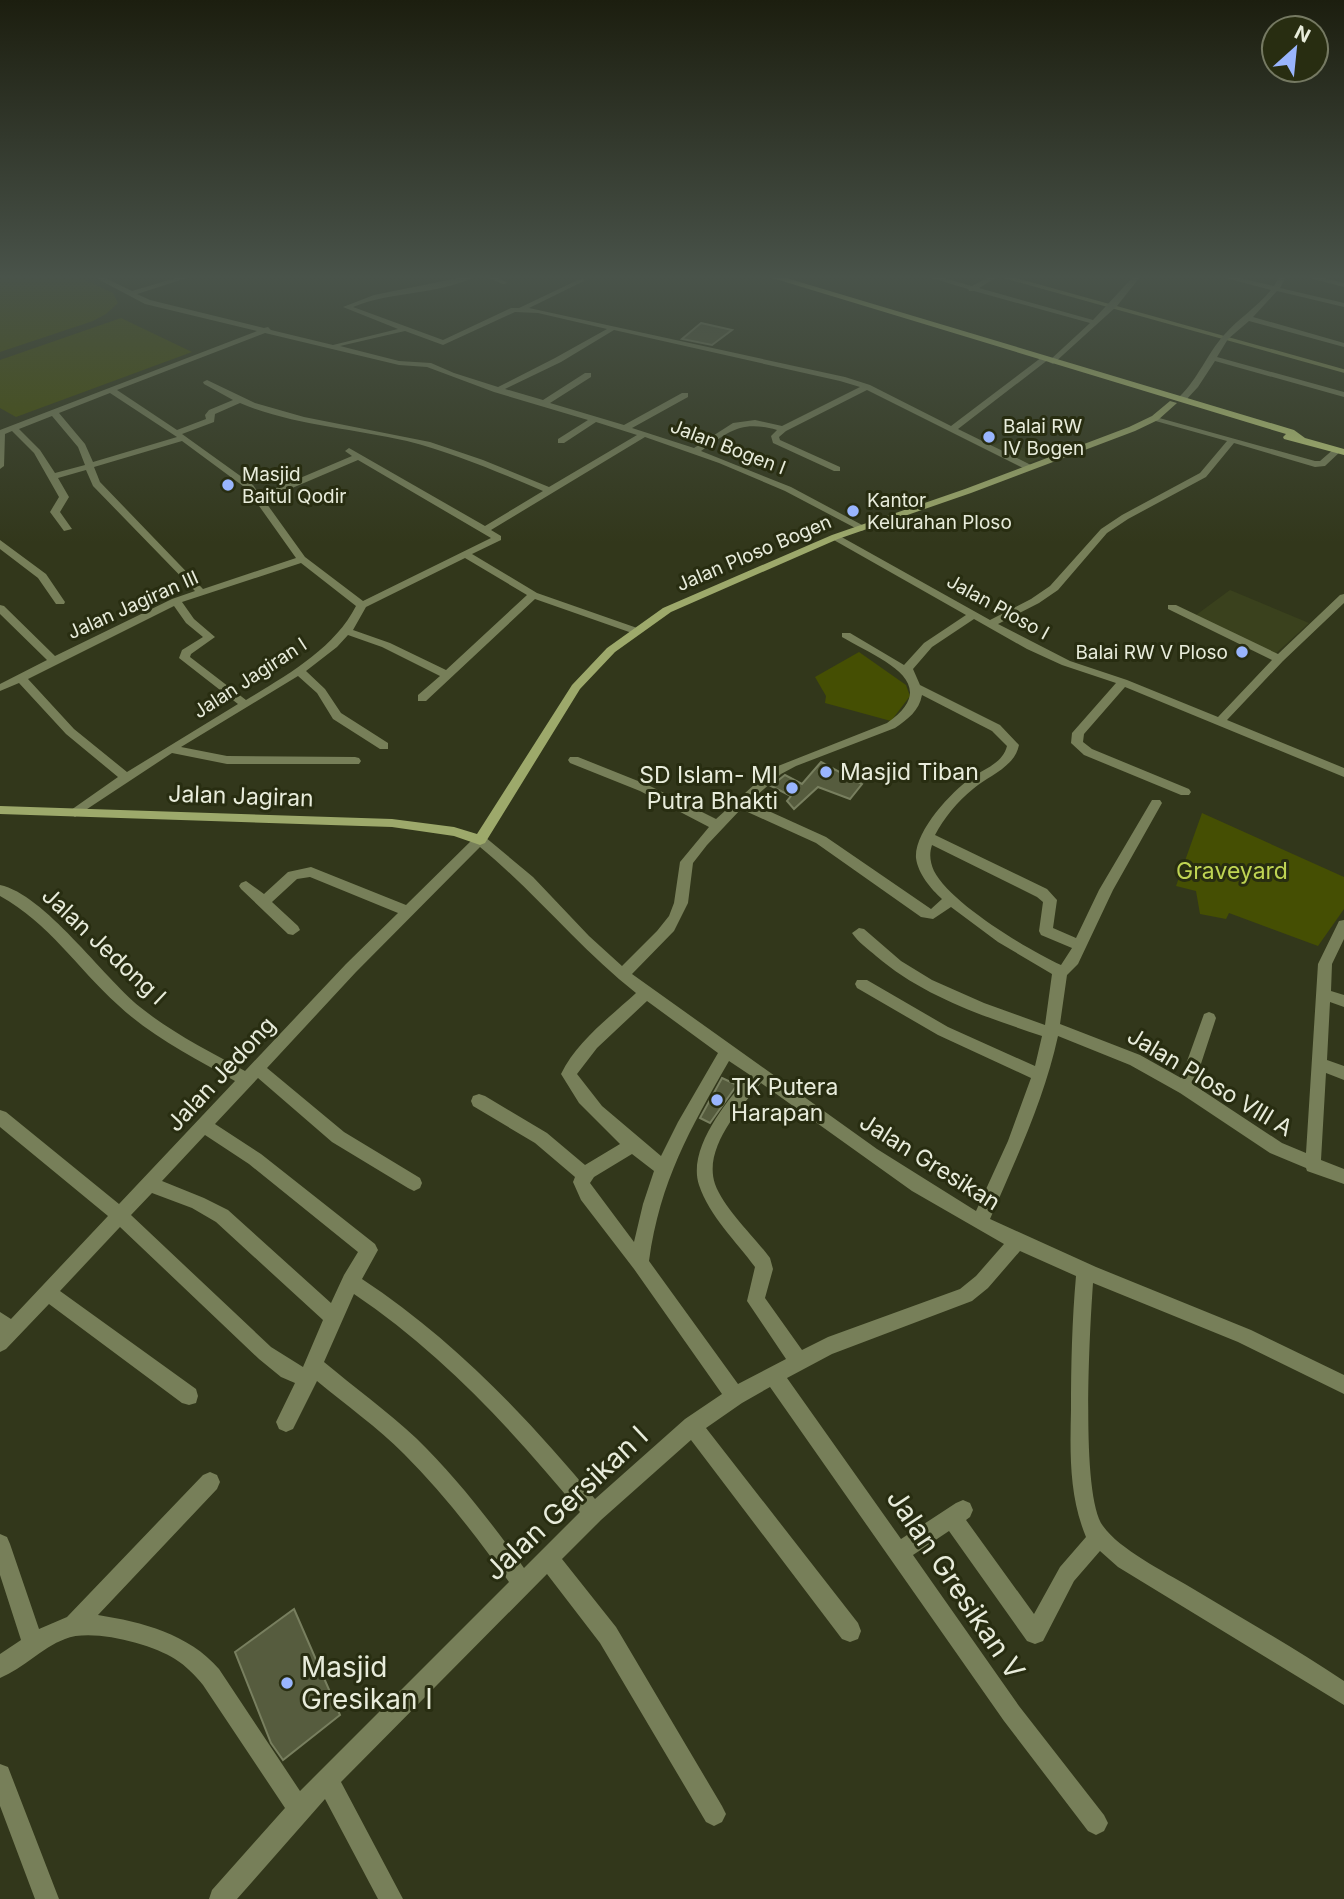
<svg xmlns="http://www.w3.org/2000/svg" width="1344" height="1899" font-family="Inter,sans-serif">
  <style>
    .built { fill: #3a411d }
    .green { fill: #454f03 }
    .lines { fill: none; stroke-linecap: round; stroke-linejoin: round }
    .stream { stroke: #889257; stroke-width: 3.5 }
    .building { fill: #565c3e; stroke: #787f5f; stroke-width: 2 }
    .street { fill: #777f59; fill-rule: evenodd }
    .secondary { fill: #9da96b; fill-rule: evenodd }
    .primary { fill: #bac978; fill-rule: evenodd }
    .poi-dot { fill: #99b5fd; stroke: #282d11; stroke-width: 2.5 }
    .labels { text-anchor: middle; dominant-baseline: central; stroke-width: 6; stroke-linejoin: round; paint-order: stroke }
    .far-poi-label { font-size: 19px; fill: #e8ecdb; stroke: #282d11; text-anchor: start }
    .far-street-label { font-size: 19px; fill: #e8ecdb; stroke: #282d11 }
    .poi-label { font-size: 23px; fill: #e8ecdb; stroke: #282d11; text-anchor: start }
    .street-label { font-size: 23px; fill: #e8ecdb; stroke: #282d11 }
    .park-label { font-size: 23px; fill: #bfd453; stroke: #282d11 }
    .near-street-label { font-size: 28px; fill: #e8ecdb; stroke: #282d11 }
    .near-poi-label { font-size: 28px; fill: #e8ecdb; stroke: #282d11; text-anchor: start }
  </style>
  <rect width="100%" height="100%" fill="#32371b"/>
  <!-- built -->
  <path class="built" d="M1007,439L1041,458L1024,465L990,447Z
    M1230,590L1309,623L1272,657L1192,618Z"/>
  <!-- green -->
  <path class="green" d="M0,277H79L113,293L118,303L106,314L93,321L0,352Z
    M121,318L192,352L16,417L0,408V360Z
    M859,652L906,685L910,696L891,721L825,703L826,696L815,677Z
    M1202,813L1344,877V909L1318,946L1229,913L1226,919L1200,914L1196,891L1176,886Z"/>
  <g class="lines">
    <!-- stream -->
    <path class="stream" d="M1006,277L1344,371"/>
  </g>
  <!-- building -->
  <path class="building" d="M701,323L732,330L712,345L682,339Z
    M821,762L862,784L850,799L818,787L794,809L787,801L791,796L771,786L785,775L802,784Z
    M722,1078L737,1085L710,1123L700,1118Z
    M294,1609L340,1715L283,1760L271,1743L235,1652Z"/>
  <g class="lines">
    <!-- street -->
    <path class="street" d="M94,277H103L132,291L179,277H190L137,294L150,300L264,328L268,327L271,330L333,345L398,329L343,307L374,295L463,277H474C438,295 392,291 353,307L443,340L511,308H519L582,278L584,281L529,308L845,377L870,385L951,426L1042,357L1049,359L958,429L1031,465V469H1025L867,390L786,431L779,437L780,440L840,467V471H834L773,443L771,436L777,430C741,420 730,431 701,451L791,487L864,526V530L861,531L785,491L719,463L645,437L491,530L501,536V540L472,554L537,593L640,629V633H632L535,599L426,701H418V695L440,676L382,647L348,635L337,647L306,671L325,689L341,713L388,743V749H380L333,719L317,693L298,676L181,747L227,756L355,757L359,758L361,761L359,764H227L172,753L75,817L69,813L71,810L118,777L66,734L19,683L0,691V684L47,660L0,614V605L4,606L55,656L172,599L195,591L93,486L86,470L58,478L69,497L60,512L72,529L64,531L50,512L59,497L34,453L12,431L5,434L4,466L0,469V430L257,331L145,304ZM515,312L538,313L607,329L555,358L498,387L454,373L431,363L399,361L340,346L405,331L443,345ZM614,330L840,381L860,387L782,426L755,420L733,423L694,448L632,428L688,397V393H682L624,425L550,403L591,377V373H585L543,400L505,389L561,362ZM265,333L399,365L427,367L494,392L588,420L558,439V443H564L596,422L637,435L549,487L483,460L430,442L304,417L255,403L207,380L203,382L204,384L233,400L209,410L205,415L206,419L177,430L117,390ZM110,393L177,437L93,462L85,444L59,413ZM240,403C292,425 351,428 407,441C454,453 498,472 543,491L485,526L349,448L345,451L352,456L260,495L253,485L182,434L214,422L215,414ZM52,416L78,447L85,465L55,473L40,450L19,429ZM182,441L247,489L296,558L203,589L100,482L94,467ZM358,460L491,538L363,601L305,557L264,500ZM465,558L527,595L446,670L390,643L353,630L366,607ZM301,563L356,606C334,649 287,675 246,700L190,657L191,654L215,637L194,619L182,602ZM174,606L186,623L203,637L182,650L179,658L238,704L127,772L74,729L28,679Z
      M486,277H496L508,283L503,284Z
      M928,277H940L972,286L989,277H997L979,288L1093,320L1133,277H1140L1117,306L1053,364L1049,362L1050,360L1090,323L974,291H969L968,289Z
      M1222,277H1235L1274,286L1279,277H1286L1280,288L1344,303V307L1277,291L1253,317L1344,343V347L1249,321L1228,339L1217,357L1344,392V397L1215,361L1198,387L1185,401H1179V397C1199,378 1206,355 1224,335C1238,319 1257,307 1271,290Z
      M1306,277H1319L1344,283V287Z
      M1152,416L1315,461H1320L1335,448L1342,450L1325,466L1315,467L1234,443L1206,477L1128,519L1107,533L1058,590L1039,603L998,624L1070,661L1127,680L1218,717L1272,660L1168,609V605H1176L1278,654L1340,595L1344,594V603L1283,661L1227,720L1344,768V777L1125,687L1084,734L1083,742L1092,749L1189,789L1191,792L1189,795H1181L1084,755L1071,743L1072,733L1116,683L1062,665L1027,649L974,619L932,647L913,669L920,685L1000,725L1019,745C1014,768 989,775 973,789C957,802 944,818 935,835L1047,889L1057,900L1053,928L1076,938L1099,890L1152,800H1160L1162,803L1113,890L1078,964L1067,975L1060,1024L1140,1055L1181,1078L1204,1014L1209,1012L1214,1014L1216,1018L1194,1085L1282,1143L1306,1153L1318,964L1339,921L1344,920V939L1332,964L1331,991L1344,995V1007L1330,1002L1327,1060L1344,1066V1080L1326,1073L1321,1160L1344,1169V1184L1307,1171L1306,1168L1270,1153L1180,1093L1130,1065L1058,1036C1044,1100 1016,1159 990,1219L1096,1267L1251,1330L1344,1375V1394L1238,1342L1093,1283C1090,1327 1080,1495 1103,1526C1119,1549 1165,1572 1190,1587C1242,1618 1294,1648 1344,1681V1705L1118,1567L1100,1551L1074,1581L1043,1641L1035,1644L1027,1641L949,1531L913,1555L1019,1706L1104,1815L1108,1823L1104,1831L1096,1835L1088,1831L1004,1721L770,1387L742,1403L706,1428L858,1623L861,1631L858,1639L850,1642L842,1639L691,1440L601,1520L562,1559L616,1627L722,1806L726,1814L722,1822L714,1826L706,1822L600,1643L547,1574L341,1782L403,1899H378L325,1799L237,1899H209L212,1890L285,1808L203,1685C195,1675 186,1666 175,1659C151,1644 92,1628 65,1639C41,1648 24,1668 0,1678V1654L21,1640L0,1575V1534L7,1537L10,1544L39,1629L67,1617L203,1475L210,1472L217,1475L220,1482L217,1489L98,1615C142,1622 189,1634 219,1669L300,1791L509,1582C477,1537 443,1493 404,1454C377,1427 346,1405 317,1381L293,1429L286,1432L279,1429L276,1422L295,1383L281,1377L259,1359L120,1227L60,1291L196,1389L198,1396L196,1403L189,1405L182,1403L49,1304L6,1349L0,1352V1312L11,1319L108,1216L0,1127V1110L6,1112L119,1204L235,1081C195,1058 152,1037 118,1005C77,968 49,923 0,896V885C44,894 103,977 140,1007C172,1033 209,1051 245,1071L346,964L398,913L310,877L297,879L272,902L298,926L300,930L293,935L288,934L241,889L239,886L241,883L246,881L264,894L288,872L311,867L406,905L475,837H485L533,877L589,936L622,966L657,931L669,916L674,903L680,862L709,827L640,791L570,763L568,760L570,757H578L648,785L716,819L773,768L887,723C946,682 877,658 842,637V633H850L904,665L924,643L966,615L832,539V535H838L990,620L1031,599L1050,586L1101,529L1122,515L1200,473L1227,441L1152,420ZM922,695L992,731L1007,746C1003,763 984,769 971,778C951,792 914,832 916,858C918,874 931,889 942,899L931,909L826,837L749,802L781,774L796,766L895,728C908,719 919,711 922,695ZM741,809L816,843L921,917L933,919L951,907L998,942L1052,974L1045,1025L984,1003L932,980L901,961L864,929L859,928L852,933C858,942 868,949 876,956C924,997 983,1016 1042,1036L1035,1066L948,1027L867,980H857L855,984L857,988L938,1035L1031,1078L1008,1141L976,1211L877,1149L632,974L674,931L688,903L693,863L707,845ZM932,845L1037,897L1043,902L1039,931L1041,935L1072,948L1061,965C1028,950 950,903 934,871C930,862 929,854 932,845ZM480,847C536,893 580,949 636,993C610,1017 577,1041 561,1074L579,1103L620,1144L585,1165L547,1133L485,1096L479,1094L473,1096L471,1101L473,1106L535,1143L575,1177L573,1182L581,1200L634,1269L722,1394L685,1419L595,1499C526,1416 453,1339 362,1279L378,1250L375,1244L261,1154L215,1124L258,1078L332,1142L408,1188L414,1191L420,1188L422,1183L420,1178L344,1132L267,1068L356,972ZM647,1001L718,1053L678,1122L661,1156L602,1106L577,1074L597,1048ZM729,1061L750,1075C727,1100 687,1149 699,1185C710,1217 736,1241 755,1267L747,1301L786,1359L738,1384L649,1261C660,1181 690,1129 729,1061ZM761,1083L912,1191L1004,1244L976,1276L960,1289L828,1337L802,1350L765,1298L773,1269L770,1258C754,1236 724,1209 715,1184C703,1148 740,1108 761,1083ZM205,1135L249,1164L358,1252L344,1275L331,1303L228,1210L204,1198L162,1181ZM632,1154L654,1171L643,1204L634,1242L590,1183L594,1177ZM152,1193L192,1208L216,1222L323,1320L303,1367L271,1347L131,1215ZM1020,1251L1076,1276C1072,1321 1071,1365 1071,1410C1070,1453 1069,1496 1086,1537L1060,1567L1034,1614L966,1520L970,1517L973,1510L970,1503L963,1500L956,1503L901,1539L787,1378L832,1354L972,1301L988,1288ZM354,1294C442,1353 513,1431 580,1512L524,1568C491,1522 456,1477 416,1438C387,1411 354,1387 324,1362Z
      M0,540L46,574L65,602L64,604H56L38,578L0,549Z
      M0,1764L8,1767L59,1899H35L0,1806Z"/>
    <!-- secondary -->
    <path class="secondary" d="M1170,401L1177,403L1158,420L1135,431L971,493L838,539L671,612L615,652L580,689L485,843L480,845L454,836L392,827L0,814V806L392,819L454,827L477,834L572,685L607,648L663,608L832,535L965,489L1129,427L1152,416Z"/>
    <!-- primary -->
    <path class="primary" d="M769,277H783L1294,430L1305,438L1344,449V455L1284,439L1283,437L1286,434Z"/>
  </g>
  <!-- sky -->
  <linearGradient id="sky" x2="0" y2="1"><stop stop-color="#1c1e0f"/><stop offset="0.51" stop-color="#49534a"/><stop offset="1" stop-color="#49534a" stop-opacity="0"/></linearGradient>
  <rect width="1344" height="543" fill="url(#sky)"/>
  <!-- markers -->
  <g class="poi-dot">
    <circle cx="989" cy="437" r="7"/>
    <circle cx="228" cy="485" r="7"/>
    <circle cx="853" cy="511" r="7"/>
    <circle cx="1242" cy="652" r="7"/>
    <circle cx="826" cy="772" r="7"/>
    <circle cx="792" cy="788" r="7"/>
    <circle cx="717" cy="1100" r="7"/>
    <circle cx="287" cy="1683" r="7"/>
  </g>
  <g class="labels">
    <!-- far-poi labels -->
    <g class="far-poi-label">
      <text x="1003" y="426">Balai RW<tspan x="1003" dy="22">IV Bogen</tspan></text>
      <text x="242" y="474">Masjid<tspan x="242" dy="22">Baitul Qodir</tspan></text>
      <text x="867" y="500">Kantor<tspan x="867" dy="22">Kelurahan Ploso</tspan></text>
      <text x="1228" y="652" text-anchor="end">Balai RW V Ploso</text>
    </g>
    <!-- far-street labels -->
    <g class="far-street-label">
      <text transform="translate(728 447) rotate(21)">Jalan Bogen I</text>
      <text transform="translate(754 553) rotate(-23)">Jalan Ploso Bogen</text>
      <text transform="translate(133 605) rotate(-24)">Jalan Jagiran III</text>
      <text transform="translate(998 607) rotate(29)">Jalan Ploso I</text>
      <text transform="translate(250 678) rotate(-33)">Jalan Jagiran I</text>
    </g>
    <!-- poi labels -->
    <g class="poi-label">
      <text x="840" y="772">Masjid Tiban</text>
      <text x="778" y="775" text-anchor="end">SD Islam- MI<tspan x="778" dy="26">Putra Bhakti</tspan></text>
      <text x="731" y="1087">TK Putera<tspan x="731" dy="26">Harapan</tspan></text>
    </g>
    <!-- street labels -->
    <g class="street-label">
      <text transform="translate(241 796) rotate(2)">Jalan Jagiran</text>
      <text transform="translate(104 946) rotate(43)">Jalan Jedong I</text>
      <text transform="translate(221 1074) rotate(-47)">Jalan Jedong</text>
      <text transform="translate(1210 1082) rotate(31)">Jalan Ploso VIII A</text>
      <text transform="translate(930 1162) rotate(32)">Jalan Gresikan</text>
    </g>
    <!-- park labels -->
    <g class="park-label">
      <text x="1232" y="871">Graveyard</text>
    </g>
    <!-- near-street labels -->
    <g class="near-street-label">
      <text transform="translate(566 1503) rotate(-43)">Jalan Gersikan I</text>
      <text transform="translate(956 1584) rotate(56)">Jalan Gresikan V</text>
    </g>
    <!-- near-poi labels -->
    <g class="near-poi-label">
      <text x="301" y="1667">Masjid<tspan x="301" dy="32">Gresikan I</tspan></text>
    </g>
  </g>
  <!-- north arrow -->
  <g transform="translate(1295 49) rotate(27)"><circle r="33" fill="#282d11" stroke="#757962" stroke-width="2"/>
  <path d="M0-5L12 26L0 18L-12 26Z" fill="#99b5fd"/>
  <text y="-10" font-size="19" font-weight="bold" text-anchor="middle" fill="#e8ecdb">N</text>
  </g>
</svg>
